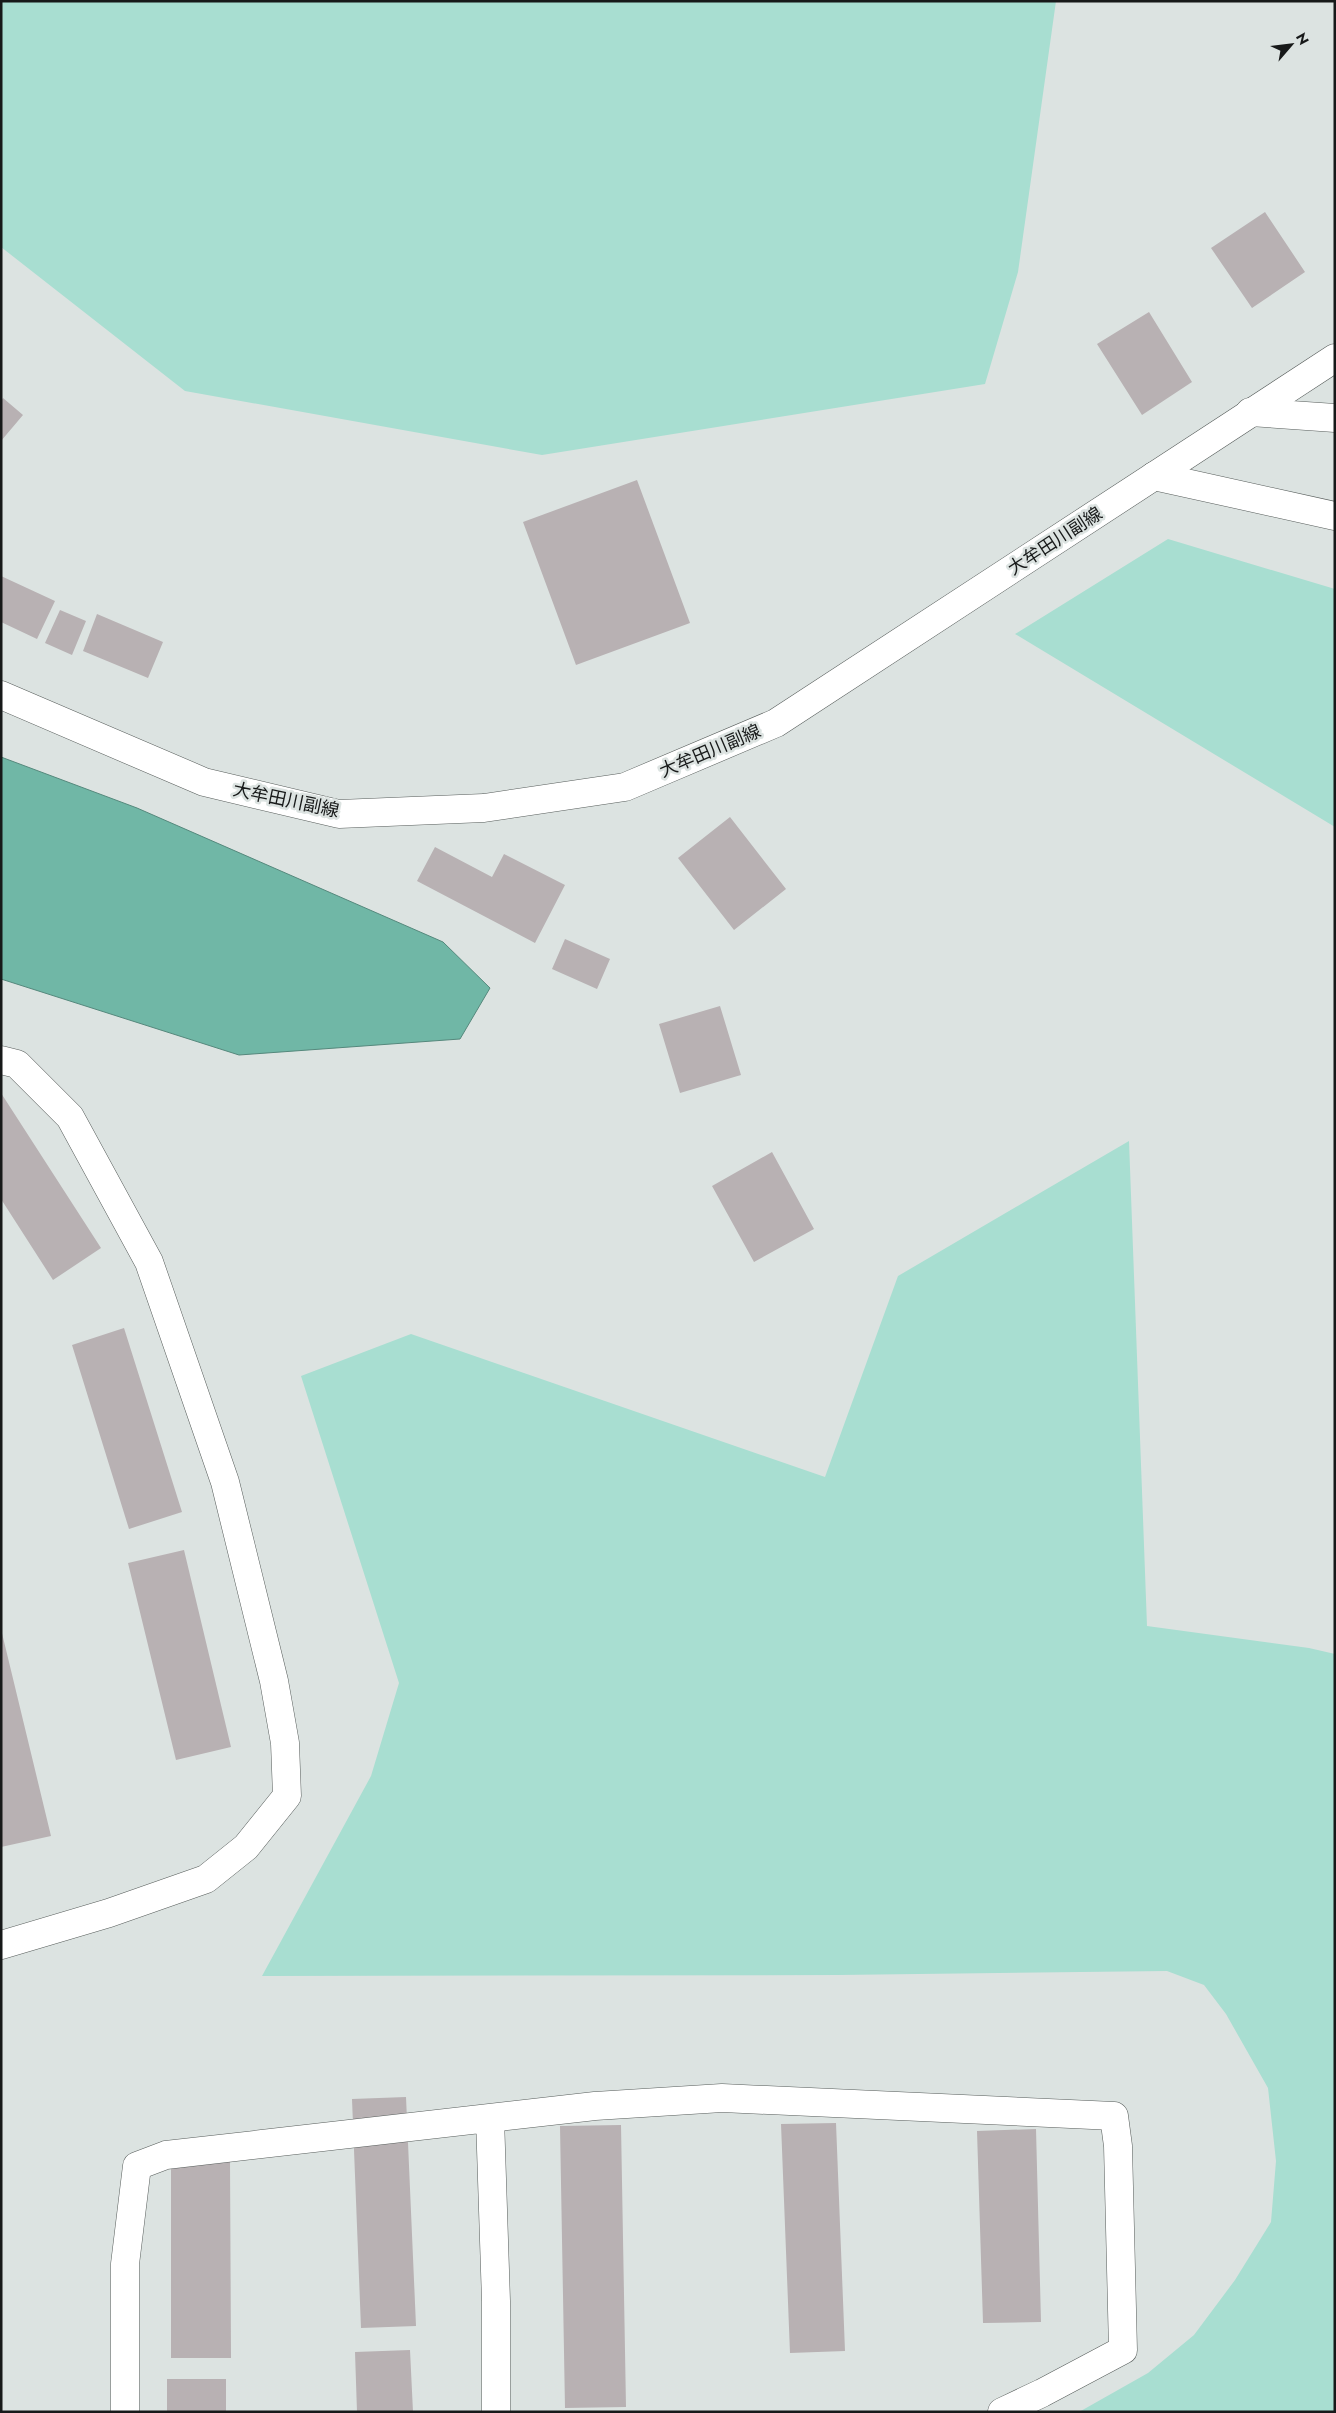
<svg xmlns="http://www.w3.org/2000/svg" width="1336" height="2413" font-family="Jost,'Noto Sans JP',sans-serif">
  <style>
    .green { fill: #a8ded1 }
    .water { fill: #70b7a6; stroke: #55887c }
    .building { fill: #b8b1b3 }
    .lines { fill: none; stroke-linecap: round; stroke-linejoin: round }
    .minor-casing { stroke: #575d5b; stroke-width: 29 }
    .major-casing { stroke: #575d5b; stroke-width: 29 }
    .minor { stroke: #fff; stroke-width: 28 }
    .major { stroke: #fff; stroke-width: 28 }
    .labels { text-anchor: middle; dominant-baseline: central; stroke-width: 5; stroke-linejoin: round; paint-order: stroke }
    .street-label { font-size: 18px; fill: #171919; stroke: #dce3e1 }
  </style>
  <rect width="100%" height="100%" fill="#dce3e1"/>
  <!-- green -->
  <path class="green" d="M1,1H1056L1018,272L985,384L542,455L185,391L1,247Z
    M1168,539L1335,589V827L1015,634Z
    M1129,1141L1147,1626L1309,1648L1335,1654V2412H1079L1148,2373L1194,2335L1235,2280L1271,2222L1276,2161L1268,2088L1226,2014L1204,1985L1167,1971L838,1975L262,1976L371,1776L399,1683L301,1376L411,1334L825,1477L898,1276Z"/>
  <!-- water -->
  <path class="water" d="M1,757L137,808L443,942L490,988L460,1039L239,1055L1,979Z"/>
  <!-- building -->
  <path class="building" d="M1265,212L1305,272L1252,308L1211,248Z
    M1149,312L1192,382L1142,415L1097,344Z
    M3,398L23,415L1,441V401Z
    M637,480L690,623L576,665L523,522Z
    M1,576L55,601L37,639L1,622Z
    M60,610L86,621L72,655L45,643Z
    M97,614L163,642L148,678L83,651Z
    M730,817L786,889L734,930L678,858Z
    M435,847L492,877L504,854L565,885L535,943L417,881Z
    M565,939L610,959L597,989L552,969Z
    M720,1006L741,1075L680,1093L659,1024Z
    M1,1093L101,1248L53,1280L1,1199Z
    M772,1152L814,1229L754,1262L712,1186Z
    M124,1328L182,1512L129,1529L72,1345Z
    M184,1550L231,1747L176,1760L128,1563Z
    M1,1629L51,1836L1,1847Z
    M406,2097L416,2326L361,2328L352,2099Z
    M836,2123L845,2351L790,2353L781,2124Z
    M621,2125L626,2407L565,2408L560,2126Z
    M1036,2129L1041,2322L983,2323L977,2131Z
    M171,2161H230L231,2358H171Z
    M410,2350L413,2412H357L355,2352Z
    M167,2379H226V2412H167Z"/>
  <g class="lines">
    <!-- minor casing -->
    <g class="minor-casing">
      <path id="minor" d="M1250,412L1335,418
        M1154,476L1335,516
        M1,1060L17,1064L70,1117L149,1262L225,1482L274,1681L285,1743L287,1796L246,1847L206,1879L109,1913L1,1945
        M490,2118L496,2301V2412
        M125,2412V2264L137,2166L166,2155L595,2106L722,2098L1114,2116L1118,2146L1123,2350L1042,2393L1002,2412"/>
    </g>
    <!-- major casing -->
    <g class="major-casing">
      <path id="major" d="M1,695L204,782L339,814L484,808L625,787L776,723L1335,358"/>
    </g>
    <!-- minor -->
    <use href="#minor" class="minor"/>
    <!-- major -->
    <use href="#major" class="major"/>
  </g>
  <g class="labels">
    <!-- street labels -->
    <g class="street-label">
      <text transform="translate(1055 541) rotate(-33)">大牟田川副線</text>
      <text transform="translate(710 751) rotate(-23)">大牟田川副線</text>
      <text transform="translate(286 800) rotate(12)">大牟田川副線</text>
    </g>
  </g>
  <!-- border -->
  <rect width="1336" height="2413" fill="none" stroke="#171919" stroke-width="5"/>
  <!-- north arrow -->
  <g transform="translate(1291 45) rotate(62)" stroke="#dce3e1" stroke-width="4" paint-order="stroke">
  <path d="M0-4L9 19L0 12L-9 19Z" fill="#171919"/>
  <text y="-8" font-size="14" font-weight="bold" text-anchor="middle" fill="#171919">N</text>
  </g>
</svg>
